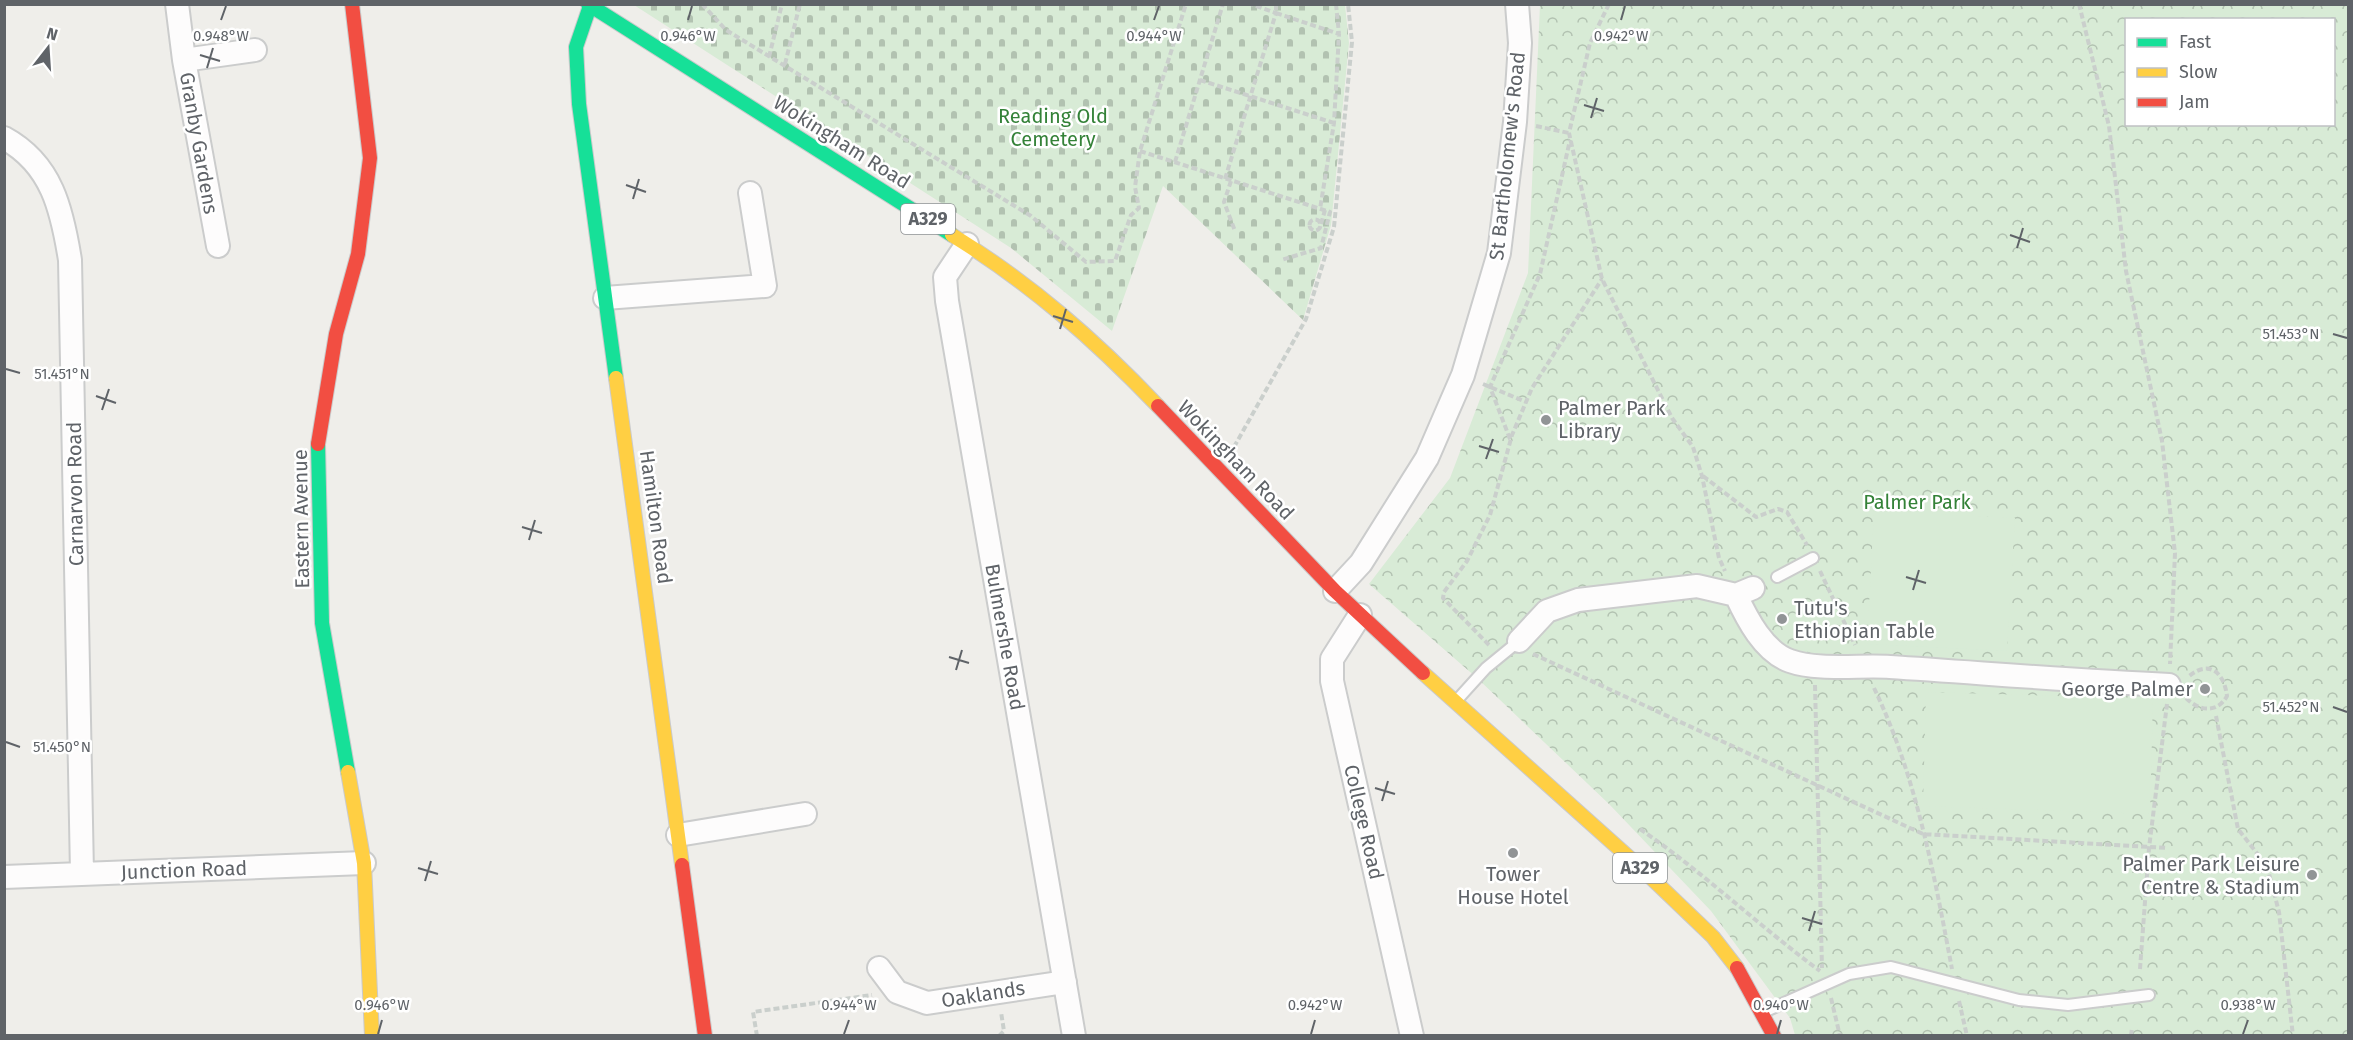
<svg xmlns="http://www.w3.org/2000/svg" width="2353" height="1040" font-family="'Fira Sans',sans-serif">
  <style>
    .cemetery { fill: url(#cemetery-stones) }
    .park { fill: url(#park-crowns); fill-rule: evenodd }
    .garden { fill: #d8ebd6 }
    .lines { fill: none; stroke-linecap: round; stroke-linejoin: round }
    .lane-casing { stroke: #cbcccc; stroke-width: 14 }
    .street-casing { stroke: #cbcccc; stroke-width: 26 }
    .fast-casing { stroke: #cacacb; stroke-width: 16 }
    .slow-casing { stroke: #cacacb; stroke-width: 16 }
    .jam-casing { stroke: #cacacb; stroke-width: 16 }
    .path { stroke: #cacfcc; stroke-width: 4; stroke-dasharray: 6 3; stroke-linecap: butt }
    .lane { stroke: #fdfcfc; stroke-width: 10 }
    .street { stroke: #fdfcfc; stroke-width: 22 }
    .fast { stroke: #16e098; stroke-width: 14 }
    .slow { stroke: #ffcf43; stroke-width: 14 }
    .jam { stroke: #f24e42; stroke-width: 14 }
    .ticks { fill: none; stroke: #5f6368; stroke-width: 2 }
    .poi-dot { fill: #919496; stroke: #fff; stroke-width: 2 }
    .labels { text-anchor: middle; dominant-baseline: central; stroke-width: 5; stroke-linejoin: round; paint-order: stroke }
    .shield { fill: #fff; stroke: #8f9295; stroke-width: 1.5 }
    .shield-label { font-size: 18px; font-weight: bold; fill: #5f6368 }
    .park-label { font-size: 20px; fill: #348238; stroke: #fff }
    .street-label { font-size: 20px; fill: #5f6368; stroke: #fff }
    .poi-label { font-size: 20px; fill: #5f6368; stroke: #fff; text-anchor: start }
    .ticks-label { font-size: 15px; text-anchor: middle; fill: #5f6368; stroke: #fff; stroke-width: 5; stroke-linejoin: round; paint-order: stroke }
  </style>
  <defs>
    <pattern id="cemetery-stones" width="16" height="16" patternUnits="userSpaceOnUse" patternTransform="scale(1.5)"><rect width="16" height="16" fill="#d8ebd6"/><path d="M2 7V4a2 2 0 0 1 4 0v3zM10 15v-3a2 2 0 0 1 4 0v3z" fill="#b2c2b1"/></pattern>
    <pattern id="park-crowns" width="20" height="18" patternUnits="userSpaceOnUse" patternTransform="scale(1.5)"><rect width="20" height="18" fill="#d8ebd6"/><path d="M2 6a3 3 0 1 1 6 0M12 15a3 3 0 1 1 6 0" fill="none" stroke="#b2c2b1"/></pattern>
  </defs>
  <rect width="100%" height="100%" fill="#efeeea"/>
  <!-- cemetery -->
  <path class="cemetery" d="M634,5H1345L1349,43L1331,225L1303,320L1163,186L1112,331L1011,248Z"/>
  <!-- park -->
  <path class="park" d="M1540,5H2348V1035H1795L1790,1018L1711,911L1610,805L1477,678L1369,584L1450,478L1528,273ZM2126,20H2334V124H2126Z"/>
  <!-- garden -->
  <path class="garden" d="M1874,511L2015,518L2007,651L1867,644Z
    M1926,692L2153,699L2150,814L1923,806Z"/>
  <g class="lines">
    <!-- lane casing -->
    <g class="lane-casing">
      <path id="lane" d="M1777,577L1813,558
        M1457,700L1486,668L1519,641
        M1766,1011L1849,974L1891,967L2019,1000L2068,1005L2149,995"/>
    </g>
    <!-- street casing -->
    <g class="street-casing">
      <path id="street" d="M177,4L184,60L218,246
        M184,60L255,50
        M4,138C52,164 62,210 70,260L82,873
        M967,244L945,277L947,301L1074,1036
        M605,298L765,286L750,193
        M1335,591L1361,563L1427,458L1463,375L1499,253L1515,122L1520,43L1517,4
        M1736,595C1747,619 1764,652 1790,661C1818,671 1860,665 1890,667C1983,673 2076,681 2169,685
        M1360,615L1332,659V681L1412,1036
        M1519,641L1547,611L1578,600L1697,586L1736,595L1753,588
        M678,835L805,814
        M4,877L364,863
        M879,968L897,992L927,1003L1065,982"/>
    </g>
    <!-- fast casing -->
    <g class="fast-casing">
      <path id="fast" d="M588,4L952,235
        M590,6L576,47L579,104L616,378
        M318,444L322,623L348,772"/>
    </g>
    <!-- slow casing -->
    <g class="slow-casing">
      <path id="slow" d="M952,235C1031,284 1094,339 1158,406
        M616,378L682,865
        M1423,673L1643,870L1713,937L1737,968
        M348,772L364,863L372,1036"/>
    </g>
    <!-- jam casing -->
    <g class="jam-casing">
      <path id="jam" d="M1158,406L1335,591L1423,673
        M318,444L336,334L358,254L370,158L352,4
        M682,865L705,1036
        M1737,968L1774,1036"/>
    </g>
    <!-- path -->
    <path class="path" d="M702,4L726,30L1031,216L1086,262L1115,261L1131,215L1139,208L1135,187L1140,151L1186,4
      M1276,4V13L1339,34L1334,123L1320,209
      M1336,4L1339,34
      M1609,4L1590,43L1569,133L1602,279L1672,418L1693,447L1702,476L1719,558L1725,571
      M2079,4L2109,126L2126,271L2162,441L2175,553L2170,664
      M769,57L782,4
      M785,64L800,4
      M1200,80L1334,123
      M1536,126L1569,133
      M1140,151L1330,212L1321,248L1281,260
      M1175,162L1223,4
      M1225,179L1276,13L1251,4
      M1231,181L1224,202L1235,231
      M1309.5 225a5.5 5.5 0 1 1 11 0a5.5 5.5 0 1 1-11 0Z
      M1321,224L1325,210
      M1483,384L1526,402
      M1510,439L1490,387L1540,274L1570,140
      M1234,447L1306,319L1334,227L1352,42L1348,4
      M1703,476L1756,517L1778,509L1787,512L1807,545
      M1820,571L1855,645
      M1489,645L1443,598L1444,592L1467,561L1490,515L1512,435L1532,388L1602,279
      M1533,654L1923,834L2168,848
      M1815,685L1822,968
      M1874,688C1916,775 1934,874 1952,969
      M2186,698C2199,711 2217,714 2227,696C2224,672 2209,659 2188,677
      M2216,716L2238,829L2267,866L2279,912L2293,1036
      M1640,829C1703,872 1759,926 1820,971
      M2140,969L2149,848L2167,704
      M1831,998L1840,1036
      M1959,1001L1967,1036
      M757,1036L753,1012L872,995
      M999,1036L1004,1031L1001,1012
      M2131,1036L2132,1028"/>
    <!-- lane -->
    <use href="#lane" class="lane"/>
    <!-- street -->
    <use href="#street" class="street"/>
    <!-- fast -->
    <use href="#fast" class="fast"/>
    <!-- slow -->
    <use href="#slow" class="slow"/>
    <!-- jam -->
    <use href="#jam" class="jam"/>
  </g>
  <!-- ticks -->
  <path class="ticks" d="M221,20L226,6M688,20L692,6M1154,20L1159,6M1621,20L1625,6M200,55L220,61M207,68L213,48M1584,105L1604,111M1591,118L1597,98M626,185L646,192M633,199L639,179M2010,235L2030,242M2017,248L2023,228M1053,316L1073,322M1060,329L1066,309M2333,334L2347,338M6,369L20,373M96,396L116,403M102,410L109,389M1479,446L1499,452M1486,459L1493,439M522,527L542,533M529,540L535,520M1906,577L1926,583M1913,590L1919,570M949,657L969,663M956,670L962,650M2333,707L2347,712M6,742L20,747M1375,788L1395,794M1382,801L1388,781M418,868L438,874M425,881L431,861M1802,918L1822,924M1809,931L1815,911M378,1034L382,1020M844,1034L849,1020M1311,1034L1315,1020M1777,1034L1781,1020M2243,1034L2248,1020"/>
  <!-- markers -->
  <g class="poi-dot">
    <circle cx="1546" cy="420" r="6"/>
    <circle cx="1782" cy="619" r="6"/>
    <circle cx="2205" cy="689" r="6"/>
    <circle cx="1513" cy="853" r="6"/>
    <circle cx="2312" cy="875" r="6"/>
  </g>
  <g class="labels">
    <!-- shield labels -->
    <g class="shield">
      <rect x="901" y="204" width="54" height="30" rx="4.5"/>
      <rect x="1613" y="853" width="54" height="30" rx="4.5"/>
    </g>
    <g class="shield-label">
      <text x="928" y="219">A329</text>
      <text x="1640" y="868">A329</text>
    </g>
    <!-- park labels -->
    <g class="park-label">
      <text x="1053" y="116">Reading Old<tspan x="1053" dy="23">Cemetery</tspan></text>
      <text x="1917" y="502">Palmer Park</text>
    </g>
    <!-- street labels -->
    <g class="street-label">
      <text transform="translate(842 142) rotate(32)">Wokingham Road</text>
      <text transform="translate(199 143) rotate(80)">Granby Gardens</text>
      <text transform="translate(1507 156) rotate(-84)">St Bartholomew's Road</text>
      <text transform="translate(1236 460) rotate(46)">Wokingham Road</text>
      <text transform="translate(75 494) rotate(-91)">Carnarvon Road</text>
      <text transform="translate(656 517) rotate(82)">Hamilton Road</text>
      <text transform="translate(301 519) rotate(-91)">Eastern Avenue</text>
      <text transform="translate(1005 637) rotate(80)">Bulmershe Road</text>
      <text transform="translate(1364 822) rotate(77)">College Road</text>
      <text transform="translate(184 870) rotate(-2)">Junction Road</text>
      <text transform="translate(983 994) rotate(-9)">Oaklands</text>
    </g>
    <!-- poi labels -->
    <g class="poi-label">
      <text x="1558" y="408">Palmer Park<tspan x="1558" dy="23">Library</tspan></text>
      <text x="1794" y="608">Tutu's<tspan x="1794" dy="23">Ethiopian Table</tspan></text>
      <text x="2193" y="689" text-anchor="end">George Palmer</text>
      <text x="2300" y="864" text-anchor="end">Palmer Park Leisure<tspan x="2300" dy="23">Centre &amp; Stadium</tspan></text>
      <text x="1513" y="874" text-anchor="middle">Tower<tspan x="1513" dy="23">House Hotel</tspan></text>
    </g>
  </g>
  <g class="ticks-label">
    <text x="221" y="41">0.948°W</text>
    <text x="688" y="41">0.946°W</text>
    <text x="1154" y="41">0.944°W</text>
    <text x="1621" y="41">0.942°W</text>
    <text x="2291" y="339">51.453°N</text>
    <text x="62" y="379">51.451°N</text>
    <text x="2291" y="712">51.452°N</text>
    <text x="62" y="752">51.450°N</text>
    <text x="382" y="1010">0.946°W</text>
    <text x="849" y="1010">0.944°W</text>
    <text x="1315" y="1010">0.942°W</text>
    <text x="1781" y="1010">0.940°W</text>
    <text x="2248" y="1010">0.938°W</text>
  </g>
  <!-- border -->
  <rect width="2353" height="1040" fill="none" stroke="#5f6368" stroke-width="12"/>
  <!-- legend -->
  <rect x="2125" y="18" width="210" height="108" fill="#ffffff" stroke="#bfc1c3" stroke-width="1.5"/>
  <rect x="2137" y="38" width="30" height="9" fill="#16e098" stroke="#bfc1c3" stroke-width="1.5"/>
  <text x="2179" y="48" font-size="18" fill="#5f6368">Fast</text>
  <rect x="2137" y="68" width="30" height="9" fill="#ffcf43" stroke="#bfc1c3" stroke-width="1.5"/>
  <text x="2179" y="78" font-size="18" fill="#5f6368">Slow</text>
  <rect x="2137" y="98" width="30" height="9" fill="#f24e42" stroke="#bfc1c3" stroke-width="1.5"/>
  <text x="2179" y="108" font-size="18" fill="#5f6368">Jam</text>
  <!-- north arrow -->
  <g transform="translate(48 48) rotate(17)" stroke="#ffffff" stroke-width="4.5" paint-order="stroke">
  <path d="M0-4.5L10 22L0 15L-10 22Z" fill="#5f6368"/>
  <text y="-9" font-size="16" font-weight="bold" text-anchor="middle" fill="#5f6368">N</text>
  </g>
</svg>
